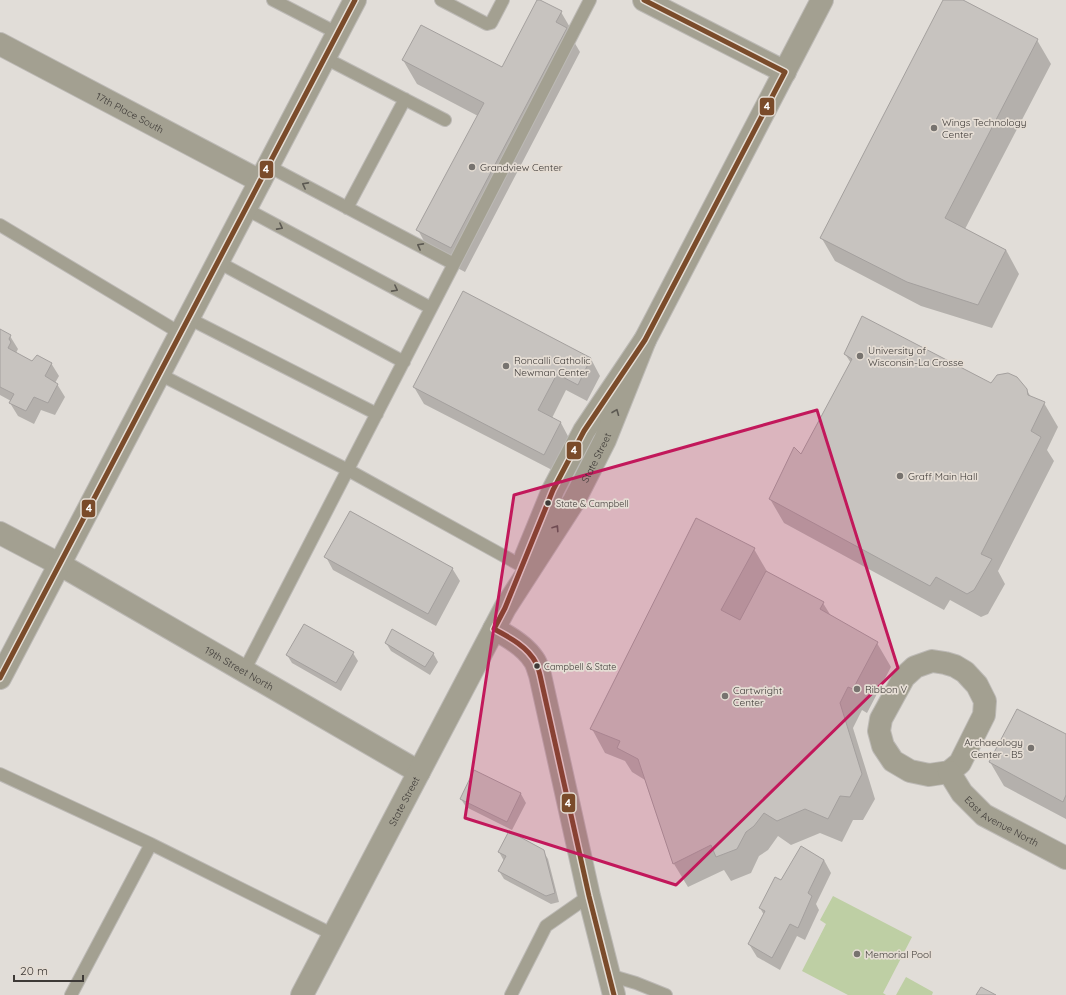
<svg xmlns="http://www.w3.org/2000/svg" width="1066" height="995" font-family="Quicksand,sans-serif">
  <style>
    .water { fill: #becfa4 }
    .shadow { fill: #0003 }
    .building { fill: #c7c3bf; stroke: #a4a09e }
    .lines { fill: none; stroke-linecap: round; stroke-linejoin: round }
    .service-casing { stroke: #bcb9b5; stroke-width: 14 }
    .minor-casing { stroke: #bcb9b5; stroke-width: 24 }
    .tertiary-casing { stroke: #bcb9b5; stroke-width: 24 }
    .service { stroke: #a3a091; stroke-width: 12 }
    .minor { stroke: #a3a091; stroke-width: 22 }
    .tertiary { stroke: #a3a091; stroke-width: 22 }
    .bus-1-casing { stroke: #e5ddd4; stroke-width: 8 }
    .bus-1 { stroke: #7a4b2a; stroke-width: 5 }
    .oneway { stroke: #5c5952 }
    .marked { fill: #c2185b; fill-opacity: 0.2; stroke: #c2185b; stroke-width: 3; stroke-linejoin: round }
    .poi-dot { fill: #77736f; stroke: #e5ddd4; stroke-width: 1.5 }
    .bus-dot { fill: #3e3a37; stroke: #e5ddd4; stroke-width: 1.5 }
    .labels { text-anchor: middle; dominant-baseline: central; stroke-width: 3.5; stroke-linejoin: round; paint-order: stroke }
    .bus-label { font-size: 9px; fill: #3e3a37; stroke: #e5ddd4; text-anchor: start }
    .street-label { font-size: 10px; fill: #3e3a37; stroke: #e5ddd4 }
    .poi-label { font-size: 10px; fill: #3e3a37; stroke: #e5ddd4; text-anchor: start }
    .line-badge { stroke: #e5ddd4; stroke-width: 1.5 }
    .badge-label { font-size: 11px; text-anchor: middle; font-weight: bold; fill: #fff }
  </style>
  <rect width="100%" height="100%" fill="#e1ddd8"/>
  <!-- water -->
  <path class="water" d="M833,896L912,937L883,993L886,995H848L802,971L826,924L820,920Z
    M906,977L933,992L932,995H896Z"/>
  <!-- shadow -->
  <path class="shadow" d="M538,0L561,12L575,36L573,40L580,52L465,272L431,254L418,230L478,116L417,84L403,60L502,68Z
    M944,0H960L1037,40L1051,64L965,229L1006,250L1019,274L992,328L921,306L835,261L821,237Z
    M463,293L591,359L600,376L587,401L566,390L552,418L561,423L570,440L554,471L424,404L414,387Z
    M0,330L10,336L18,349L16,353L33,362L51,363L59,376L55,383L57,384L65,397L55,415L41,410L34,424L18,416L10,403L11,401L0,395Z
    M845,354L991,385L1026,389L1031,397L1044,403L1058,427L1047,450L1054,461L998,571L1005,584L988,614L981,617L950,600L944,610L784,523L770,499L802,455L851,363Z
    M754,549L768,573L823,603L831,616L877,643L891,667L867,713L862,710L853,728L875,799L863,820H853L842,842L820,833L791,845L778,836L768,850L759,856L751,873L731,881L724,870L688,887L674,864L645,780L632,772L625,761L605,753L592,729Z
    M326,557L452,568L460,581L436,626L333,570Z
    M386,643L433,653L438,662L430,675L391,651Z
    M353,653L358,661L341,691L292,663L287,655Z
    M1066,736V819L1004,786L990,762Z
    M474,772L521,794L526,803L512,830L466,807L461,799Z
    M543,851L548,859L559,902L551,904L504,879L499,871L504,861L499,852Z
    M824,860L831,873L816,904L819,910L805,940L797,936L780,970L757,957L749,944L764,915L760,908L782,881Z"/>
  <!-- building -->
  <path class="building" d="M537,0H540L562,11L556,22L567,28L451,248L416,230L484,103L402,60L421,25L502,67Z
    M943,0H963L1038,39L945,218L1006,250L978,305L907,282L820,238Z
    M463,291L591,358L578,385L557,374L538,410L561,422L544,455L413,387Z
    M862,316L991,383L997,375L1008,373L1017,377L1027,389L1028,395L1045,402L1031,431L1041,437L981,554L992,559L974,590L967,594L936,577L930,586L769,499L794,447L801,454L852,359L844,354Z
    M0,329L11,335L9,339L11,342L8,348L32,361L37,355L52,363L45,376L58,384L48,403L34,397L26,411L9,403L14,394L0,387Z
    M350,511L453,568L428,614L324,557Z
    M696,518L755,548L721,610L740,620L766,571L824,602L820,609L878,642L853,689L848,687L840,703L862,774L850,797L840,796L828,819L805,809L777,821L764,813L754,826L746,832L737,849L716,857L711,845L673,864L638,759L617,748L620,741L590,729Z
    M304,624L354,652L336,683L286,655Z
    M392,629L434,653L425,667L385,643Z
    M1017,709L1066,734V795L1063,802L989,762Z
    M474,770L521,793L507,822L460,799Z
    M509,831L544,850L555,893L546,896L498,871L506,856L498,852Z
    M801,846L824,860L808,893L812,896L798,928L790,924L772,958L748,944L765,911L759,908L775,877L781,880Z
    M981,987L996,995H976Z"/>
  <g class="lines">
    <!-- service casing -->
    <g class="service-casing">
      <path id="service" d="M273,0L337,33
        M441,0L487,24L491,23L503,0
        M325,58L445,120
        M268,166L454,264
        M347,208L405,99
        M246,209L431,308
        M0,225L180,333
        M218,262L404,362
        M188,318L377,414
        M159,374L348,470L522,566
        M244,671L590,0
        M0,774L151,844L334,935
        M609,975L636,983L666,995
        M71,995L151,844
        M511,995L546,926L589,896"/>
    </g>
    <!-- minor casing -->
    <g class="minor-casing">
      <g id="minor">
        <path d="M644,0L785,72"/>
        <path id="s1" d="M0,44L260,181"/>
        <path id="s2" d="M0,533L59,564L419,772"/>
        <path d="M526,556L553,490L584,431L645,340L822,0"/>
        <path d="M494,629C508,636 525,646 534,660C537,664 538,670 540,675L589,896L614,995"/>
        <path d="M932,661L945,663L955,666L965,672L977,685L985,701L984,715L960,763L949,772L929,775L910,771L893,761L883,746L879,731L881,719L904,677L915,667Z"/>
        <path id="s3" d="M949,772L962,793L984,815L1066,858"/>
        <path id="s4" d="M302,995L505,608L574,501L605,440L645,340"/>
      </g>
    </g>
    <!-- tertiary casing -->
    <g class="tertiary-casing">
      <path id="tertiary" d="M0,678L355,0"/>
    </g>
    <!-- service -->
    <use href="#service" class="service"/>
    <!-- minor -->
    <use href="#minor" class="minor"/>
    <!-- tertiary -->
    <use href="#tertiary" class="tertiary"/>
    <!-- bus-1 casing -->
    <g class="bus-1-casing">
      <path id="bus-1" d="M0,678L355,0
        M614,995L589,896L540,675C539,671 538,667 536,663C528,647 509,637 494,629L505,608L553,490L584,431L645,340L785,72L644,0"/>
    </g>
    <!-- bus-1 -->
    <use href="#bus-1" class="bus-1"/>
  </g>
  <!-- one-way arrows -->
  <defs><path id="oneway-chevron" d="M-2-3.5L2.5 0L-2 3.5" fill="none" stroke-width="1.6" stroke-linecap="round" stroke-linejoin="round"/></defs>
  <g class="oneway">
    <use href="#oneway-chevron" transform="translate(305 185) rotate(-152)"/>
    <use href="#oneway-chevron" transform="translate(280 227) rotate(28)"/>
    <use href="#oneway-chevron" transform="translate(420 246) rotate(-152)"/>
    <use href="#oneway-chevron" transform="translate(395 289) rotate(28)"/>
    <use href="#oneway-chevron" transform="translate(616 412) rotate(-68)"/>
    <use href="#oneway-chevron" transform="translate(556 528) rotate(-57)"/>
  </g>
  <!-- marked area -->
  <path class="marked" d="M817,410L898,668L676,885L465,818L514,495Z"/>
  <!-- markers -->
  <g class="poi-dot">
    <circle cx="934" cy="128" r="4"/>
    <circle cx="472" cy="167" r="4"/>
    <circle cx="860" cy="356" r="4"/>
    <circle cx="506" cy="366" r="4"/>
    <circle cx="900" cy="476" r="4"/>
    <circle cx="857" cy="689" r="4"/>
    <circle cx="725" cy="696" r="4"/>
    <circle cx="1031" cy="748" r="4"/>
    <circle cx="857" cy="954" r="4"/>
  </g>
  <g class="bus-dot">
    <circle cx="548" cy="503" r="3.5"/>
    <circle cx="537" cy="666" r="3.5"/>
  </g>
  <g class="labels">
    <!-- bus labels -->
    <g class="bus-label">
      <text x="556" y="503">State &amp; Campbell</text>
      <text x="544" y="666">Campbell &amp; State</text>
    </g>
    <!-- street labels -->
    <g class="street-label">
      <text stroke="none"><textPath href="#s1" startOffset="147">17th Place South</textPath></text>
      <text stroke="none"><textPath href="#s4" startOffset="613">State Street</textPath></text>
      <text stroke="none"><textPath href="#s2" startOffset="275">19th Street North</textPath></text>
      <text stroke="none"><textPath href="#s4" startOffset="219">State Street</textPath></text>
      <text stroke="none"><textPath href="#s3" startOffset="74">East Avenue North</textPath></text>
    </g>
    <!-- poi labels -->
    <g class="poi-label">
      <text x="942" y="122">Wings Technology<tspan x="942" dy="12">Center</tspan></text>
      <text x="480" y="167">Grandview Center</text>
      <text x="868" y="350">University of<tspan x="868" dy="12">Wisconsin-La Crosse</tspan></text>
      <text x="514" y="360">Roncalli Catholic<tspan x="514" dy="12">Newman Center</tspan></text>
      <text x="908" y="476">Graff Main Hall</text>
      <text x="865" y="689">Ribbon V</text>
      <text x="733" y="690">Cartwright<tspan x="733" dy="12">Center</tspan></text>
      <text x="1023" y="742" text-anchor="end">Archaeology<tspan x="1023" dy="12">Center - B5</tspan></text>
      <text x="865" y="954">Memorial Pool</text>
    </g>
  </g>
  <g class="line-badge">
    <rect x="759" y="97" width="16" height="19" rx="4" fill="#7a4b2a"/>
    <rect x="259" y="160" width="15" height="19" rx="4" fill="#7a4b2a"/>
    <rect x="566" y="441" width="16" height="19" rx="4" fill="#7a4b2a"/>
    <rect x="81" y="499" width="15" height="19" rx="4" fill="#7a4b2a"/>
    <rect x="561" y="793" width="15" height="20" rx="4" fill="#7a4b2a"/>
  </g>
  <g class="badge-label">
    <text x="767" y="110">4</text>
    <text x="266" y="173">4</text>
    <text x="574" y="454">4</text>
    <text x="89" y="512">4</text>
    <text x="568" y="807">4</text>
  </g>
  <!-- scale -->
  <path d="M14 975v6h69v-6" fill="none" stroke="#3e3a37" stroke-width="2"/>
  <text x="20" y="975" font-size="12" fill="#3e3a37" stroke="#e5ddd4" stroke-width="3" paint-order="stroke">20 m</text>
</svg>
